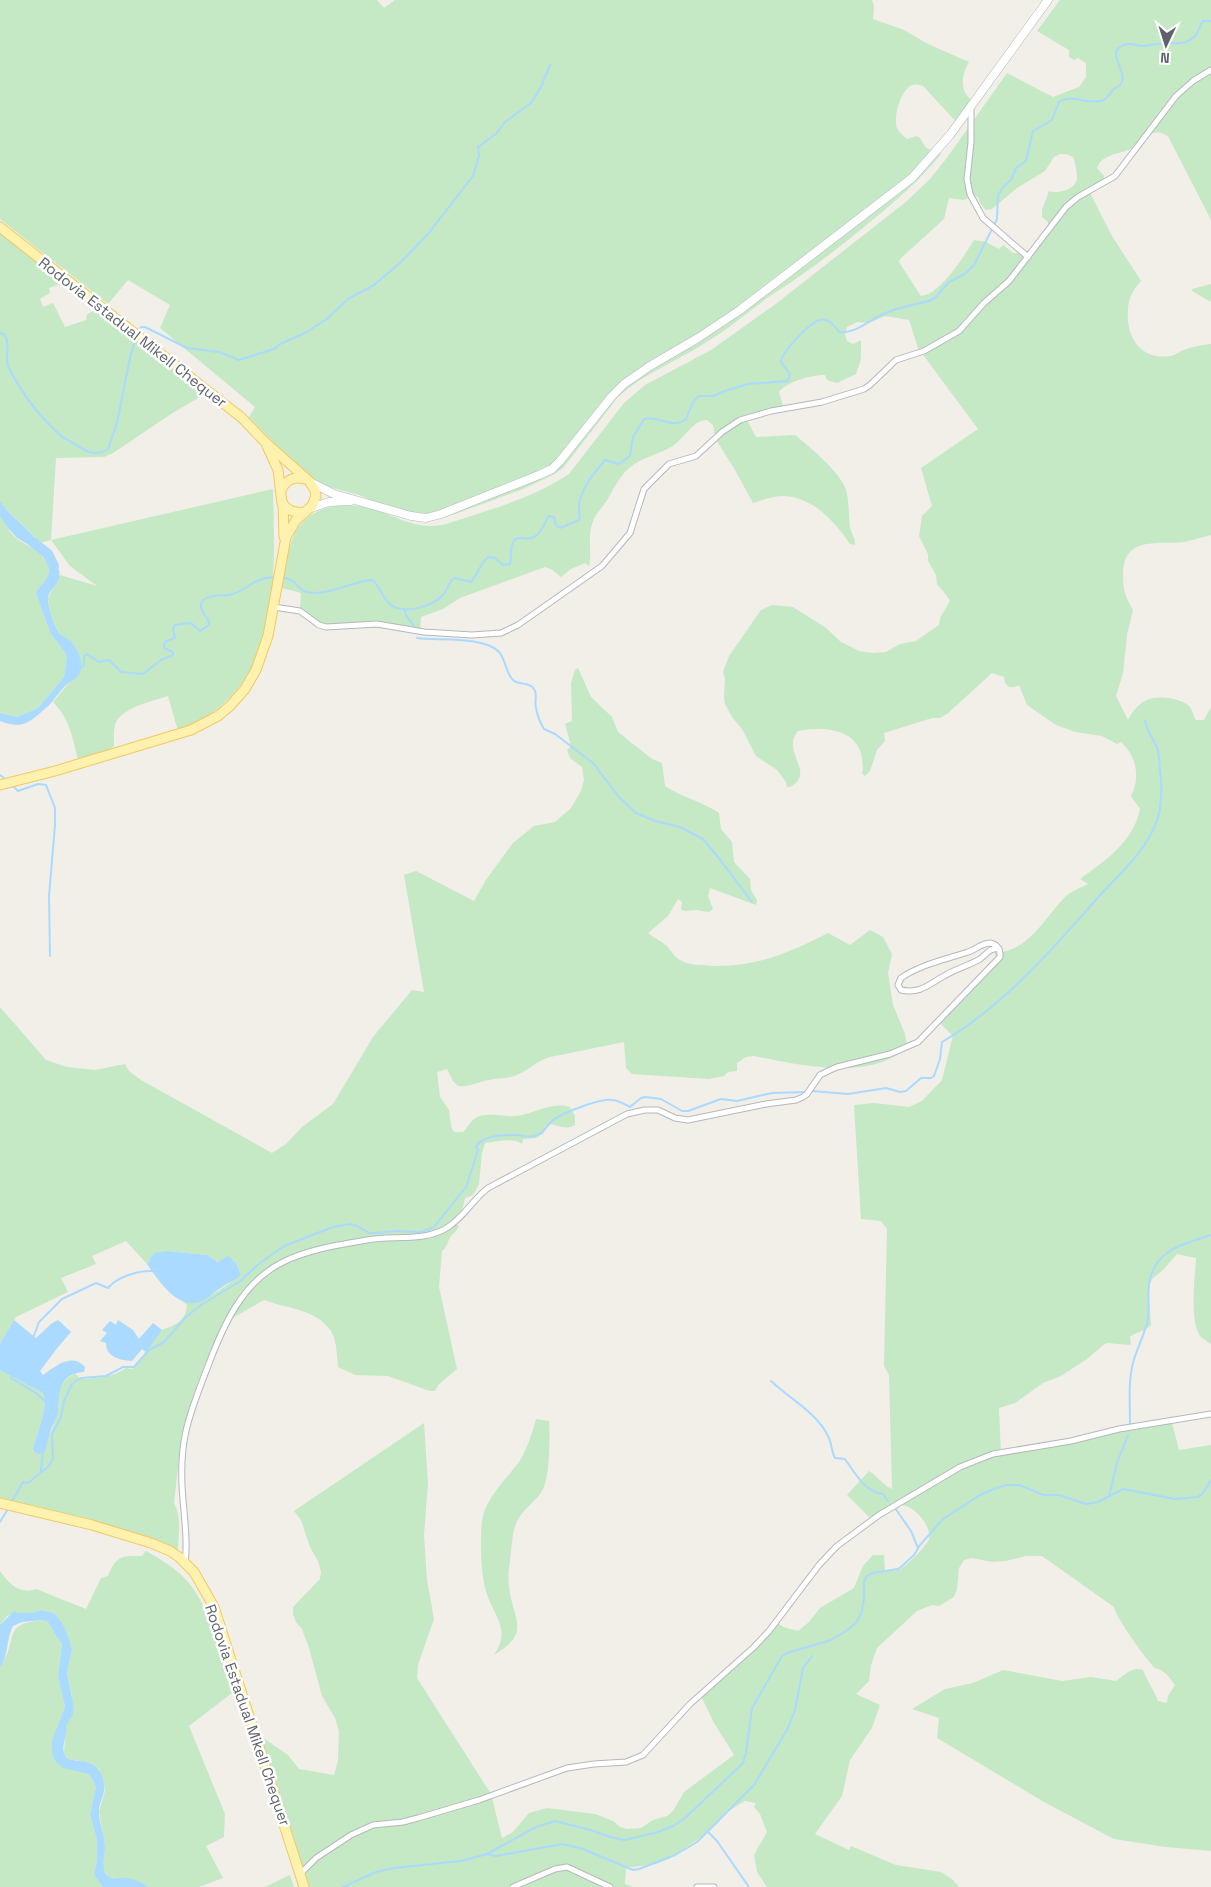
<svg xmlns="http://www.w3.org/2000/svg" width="1211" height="1887" font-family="'Space Grotesk',sans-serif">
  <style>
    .green { fill: #c5e8c5; fill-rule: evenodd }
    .water { fill: #aadaff }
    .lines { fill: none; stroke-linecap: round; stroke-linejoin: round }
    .stream { stroke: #aadaff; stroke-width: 2 }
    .river { stroke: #aadaff; stroke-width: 10 }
    .street-casing { stroke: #b5b8bc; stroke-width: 7 }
    .secondary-casing { stroke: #b6babf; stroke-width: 9 }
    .primary-casing { stroke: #f2c960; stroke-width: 11 }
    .street { stroke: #fff; stroke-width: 5 }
    .secondary { stroke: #fff; stroke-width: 8 }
    .primary { stroke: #fff2af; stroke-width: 9 }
    .labels { text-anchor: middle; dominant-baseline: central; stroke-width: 5; stroke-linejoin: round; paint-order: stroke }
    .street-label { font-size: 15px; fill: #5f6368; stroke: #fff }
  </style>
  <rect width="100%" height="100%" fill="#f1efe8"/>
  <!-- green -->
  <path class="green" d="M0,0H377L384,8L395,0H872L874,6L873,19L904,30L928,44L969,62C960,77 959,94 977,104L961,127L923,86C920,85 916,83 912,85C901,89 893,117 897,128C899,132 903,136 907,139L917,136L920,138L926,148L941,154C919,181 898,199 870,222C840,247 809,271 776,292C752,308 730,328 705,343C676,362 644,373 618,397L563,468L553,475L523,489L458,513L437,519L395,510L359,495L329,487L316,481L288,457L249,417L255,407L160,328L170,305L128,280L108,304L0,219Z
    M1060,0H1211V220L1168,136C1163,134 1159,131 1153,133C1146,135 1140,143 1134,147C1122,155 1103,152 1097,168L1104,176V181L1089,191L1112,236L1141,281C1129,294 1127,304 1128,321C1130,343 1145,360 1170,356C1174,356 1177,353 1181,351C1191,347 1200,345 1211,344V535C1202,537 1193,540 1185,542C1158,545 1124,535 1123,574C1123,590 1125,596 1133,610L1127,635L1123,673L1116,696L1128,720C1132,712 1138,704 1147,700C1158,695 1180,698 1189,706C1193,710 1193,716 1196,720H1204L1211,707V1344C1208,1342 1203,1339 1201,1337C1189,1324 1195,1276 1196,1258L1177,1254L1163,1270L1152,1279L1150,1284L1149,1299L1151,1325C1145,1332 1137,1331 1130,1337L1131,1345L1107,1343L1102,1346L1087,1359L1061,1376L1043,1383L1015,1403L999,1408L1001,1454L1127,1429L1172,1423L1179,1450L1211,1445V1851L1166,1847L1114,1839L1044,1802L937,1738L939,1718L912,1709L945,1689L973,1683L1003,1670L1062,1681L1091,1677L1116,1681C1125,1675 1132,1666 1143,1670C1147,1681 1154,1690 1158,1701L1167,1703L1168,1696L1175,1685C1171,1680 1168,1674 1162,1671C1160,1669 1157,1669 1155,1668C1147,1661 1115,1616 1114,1607L1042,1556H1026L1006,1561L992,1562L972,1558L964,1560L959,1568L957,1589L954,1597L939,1606L932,1605L917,1611L877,1648L871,1665L869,1681L856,1694L880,1705L872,1728L850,1760L842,1796L815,1834L849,1850L851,1846L896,1865L941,1872L952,1879L959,1887H767L757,1872L754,1855L767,1832L760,1814L754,1807L756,1803L745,1801L725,1813L718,1823L707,1833L669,1859L656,1864L626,1868L625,1884L633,1887H304L256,1733L288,1755L299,1769L334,1775L338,1761L339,1731L335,1718L322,1696L309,1648L302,1629L296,1622L293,1614V1607L320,1579L321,1572L318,1561L310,1547L301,1520L294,1511L424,1423L428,1483L424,1535L427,1580L434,1619L418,1665L417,1678L491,1794L502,1838L513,1832L529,1813L547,1808L595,1814L613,1821L620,1827L627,1829L641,1828L653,1820L667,1816L673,1811L684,1792L734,1755L714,1723L700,1694L760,1639L775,1621L783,1627L798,1631L809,1622L820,1608L854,1588L863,1566L873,1555H884L885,1571C889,1571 896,1571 900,1569C906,1567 928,1544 929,1539C932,1525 912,1503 898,1505C889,1506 879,1514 870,1518L847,1495L869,1471C877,1476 884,1486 892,1489L889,1375L884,1366L887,1229L881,1221L861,1219L854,1105L874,1103L909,1107L922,1101L942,1080L953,1036L938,1021L996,959L995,952C1026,954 1045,918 1064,898C1070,892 1080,888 1088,884L1080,879C1105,861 1134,841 1140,809L1131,796C1141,776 1136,756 1121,742L1117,744L1102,736L1075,732L1056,725L1027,705L1019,685L1014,687H1009L1005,683L1004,677L992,673L947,714L940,718H932L884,733L885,741L877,750L870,771L865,776L862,773C864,768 862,764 862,758C858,728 822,726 798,731C780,752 817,772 790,787H787L786,782L777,770L756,756L742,729L732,717L725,704L724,697L725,678L723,672L729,656L761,610L772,605L793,607L826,628L841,642L859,651L873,653L886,652L900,644L916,641L939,625L940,618L950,601L947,596L937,584L936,575L928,561V554L919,536L922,516L932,506L921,468L978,429L918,348L909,320L885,316L869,323L857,322L847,327L845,335L847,341L853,344L861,340V359L856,374L837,383L827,380L825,375C811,375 788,381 779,392L784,410L747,420L756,437L795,435C810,447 835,468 844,485C850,497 848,514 850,527C851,534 856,539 855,545L850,544C835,522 813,497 784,496C773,496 763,500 753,503L735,470L715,438L713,425L707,420C692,420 684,440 671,447C659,454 644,457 633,465C622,472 616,485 610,495C603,509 595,511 591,528C588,541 592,554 589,566L585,563L571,569L561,577L551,569L545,567L460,598L443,609L421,617L420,634L399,629L369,628H320L300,610L301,593L282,588C285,570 287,550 295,533C309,505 346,501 373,509C392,515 410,526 431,526C443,526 456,521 468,517C503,506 539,494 569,474L624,403L645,385L711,350L777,303L907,201L930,179L946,159L1007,73L1053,97L1079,87L1086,77V63L1078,58L1074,60L1069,57V50L1037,31ZM1060,154H1067L1073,157C1075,163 1077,171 1077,177C1077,190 1058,194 1049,191L1042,210V217L1048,222V227L1027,254L1013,253L1003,245L999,249L986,242L974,240C964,256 940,295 921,296L899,262L900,259L944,219L949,198L963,200L974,196L978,197L980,203L986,210L992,209L1017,188L1045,171L1054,157Z
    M0,230L65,282L49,288L50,293L40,299L43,307L53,303L65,327L86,320L87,314L98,309L203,395L171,414L113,453L104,457L56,458L51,540L273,489C275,584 283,689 178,731L168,696C153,701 124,707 116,722C113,730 114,738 114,746C105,755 91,756 78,759C72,737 70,719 53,702L70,682L81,664C76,641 68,648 59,633C53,623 49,609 48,598L60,575L97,586L70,566L51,540L39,543L35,537L4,507L0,501Z
    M1211,284V302L1192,291V289Z
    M0,516C5,524 9,533 17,539C35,551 38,545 49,568C49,582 39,584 36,594L51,634L64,651L67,657L64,677L38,708L17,717L0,713Z
    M578,668L591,697L612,717L618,732L652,759L662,763L665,786C682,798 702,801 719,813L721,829L732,842L734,862L750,879L751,890L757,900L756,905L710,888L708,896L713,909L709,912L696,910L684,911L681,909L682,902L678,899L668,916L648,933C654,938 661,941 667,946C671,951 674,957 680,960C686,964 695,965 702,965C750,970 787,954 828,933L850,945L870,930L883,937L892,954L888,973L893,1005L905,1034L907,1047C870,1082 799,1065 754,1056L746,1057L737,1063V1071L728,1072L724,1076L709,1079L632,1074L626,1068L624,1042L550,1057C538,1060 530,1069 519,1074C509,1079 499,1078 489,1080C478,1082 469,1087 458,1086L453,1081L447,1069L437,1072L440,1097L449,1110L451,1126L454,1132H463C469,1126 472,1118 480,1116C492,1113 504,1117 516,1116C534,1114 551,1101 570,1107L575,1116V1125C567,1130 559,1126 550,1124L545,1127L544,1133L536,1138L523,1139L522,1144C513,1137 497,1142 485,1143L482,1153L479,1184L473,1195L465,1198L463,1207L455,1224L459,1226C457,1231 454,1232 451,1236C447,1242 448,1246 442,1251L439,1287L457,1369L439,1384L435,1391H430L388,1376L355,1375L338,1367C337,1356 337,1341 331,1331C315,1308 287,1309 264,1300L229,1320L211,1348L193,1396L181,1440L174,1503C182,1518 178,1535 178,1552L0,1504V1370L43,1393C49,1406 37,1434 33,1448L34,1452L38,1454C45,1442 52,1431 56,1418C63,1400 53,1384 75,1374L81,1379C98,1378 111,1378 126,1368L132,1369C144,1358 150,1342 161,1331C164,1328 168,1328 172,1326C182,1322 186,1315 187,1305L182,1301C187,1301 193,1303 198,1302C202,1302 238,1278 241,1275L236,1263L219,1262L207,1255L168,1251L149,1260L147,1264L126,1241L92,1256L96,1264L61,1278L68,1292L16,1317L0,1344V1007L46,1060L67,1067L95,1070L125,1064L129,1071L141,1080L272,1153L286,1144L302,1127L333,1104L373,1037L412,990L424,992L404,875L416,871L474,901L486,880L513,843L534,826L555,822L571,808L581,791L584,780L582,767L570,758L567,750L571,746L565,724L572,721L571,683L575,670Z
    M536,1419L549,1421C550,1437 550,1474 543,1489C538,1500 525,1507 519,1518C513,1527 512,1541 511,1552C510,1563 507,1575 509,1586C512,1619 533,1632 494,1655C512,1628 493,1616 486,1591C482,1577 481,1561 481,1546C481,1535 481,1522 484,1512C491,1493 507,1478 519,1462C527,1449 532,1434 536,1419Z
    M146,1551C162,1560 177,1569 189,1583C211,1609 221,1661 232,1693L189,1726L225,1814L224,1837L206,1846L223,1878L199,1887H148L138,1881L108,1877L103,1867L105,1846L99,1811L105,1791L104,1783L99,1769L90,1763L69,1759L64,1754L66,1726L72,1696L67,1672L72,1650L63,1624L54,1613L40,1610C34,1613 26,1615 19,1612L7,1616L0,1625V1571C9,1584 20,1595 36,1589L86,1609L101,1578L108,1576C117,1555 121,1556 142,1556Z
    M43,1620L48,1622L56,1636L62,1643L58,1677L65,1707L52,1743L54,1760L56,1762L89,1774L96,1786L90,1815L97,1840V1860L94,1875L103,1887H0V1668C20,1638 0,1624 43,1620Z
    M290,1875L294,1887H265Z"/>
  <!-- water -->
  <path class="water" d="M0,501C9,515 23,524 34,537C38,541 40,546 43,550C47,554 53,558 56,563C68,583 46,588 48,601C49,609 55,629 60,634C62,636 66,638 69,640C78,648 85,664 79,675C76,679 74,679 70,682C61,688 55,700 47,707C30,722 23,730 0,721V713L17,717L38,708L64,677L67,657L64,651L51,634L36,594C39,584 49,582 49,568L41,552L17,538L6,526L0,516Z
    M168,1251L207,1255L218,1262L228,1256L236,1263L241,1275C235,1281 229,1282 222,1287C215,1291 209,1298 202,1301C179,1312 158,1280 147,1264L154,1253Z
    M14,1320L36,1338L51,1324L58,1320L71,1332L58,1347L40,1371L43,1375C55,1367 71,1352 85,1367L84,1372C58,1374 60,1392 58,1412C57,1418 54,1422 52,1427C48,1435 48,1445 44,1453L38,1454L34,1452L33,1448C37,1434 49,1406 43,1393L0,1370V1344Z
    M118,1320L133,1330L139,1339L153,1323L162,1330L146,1352L142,1349L132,1361C121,1360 106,1358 106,1343L100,1341L107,1333L102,1330L110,1321L116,1325Z
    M40,1610L54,1613L63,1624L70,1642L72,1650L67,1672L74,1709L73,1714L66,1726C68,1736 60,1746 65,1755C70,1767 99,1751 104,1784C106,1793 100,1800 99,1809C98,1820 105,1836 105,1847C105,1856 101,1866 106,1874C111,1881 120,1877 127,1878C135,1879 142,1882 148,1887H103L94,1875L97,1860V1840L90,1815L96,1786L89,1774L63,1768L54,1760L52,1751V1741L65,1707L58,1677L62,1643L56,1636L48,1622L43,1620L22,1622L13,1626C6,1639 9,1655 0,1668V1625L13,1612C23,1612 30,1615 40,1610Z"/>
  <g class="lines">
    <!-- stream -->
    <path class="stream" d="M139,330L141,327H145L187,348L219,352L239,360L274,349L280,344L305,333L327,319L348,299L374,285L401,262L428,234L473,176L479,156L478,147L497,133L505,122L531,103L541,87L550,65
      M0,333L4,334C12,345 3,357 9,368C21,392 40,417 60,435C64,439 69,440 73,443C84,450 95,458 108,449L117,423L131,353L136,339
      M281,577C298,579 297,590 307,592C327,597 352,581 372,580C381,586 382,599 391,605C404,615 433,606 443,595C448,590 448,583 454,578L471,582C477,575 481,563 488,557L495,558L503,565L510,564C512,557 509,548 514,541C518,535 526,540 532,538C541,535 544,523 549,516L554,517L556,525L560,528L579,520C581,514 578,510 579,504C584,484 592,476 605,460L619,464L630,456L633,437L644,419C659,415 672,430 686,419L692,404L698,396H713L725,391L748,384L788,381L790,374L781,362C781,353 808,325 817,321C827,316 834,325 839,332C856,334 869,320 883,314C896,308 915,304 929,301L935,298L949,282L965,274L974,265L997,219L998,195L1004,186L1011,180L1016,168L1026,161L1033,131L1052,120L1059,102C1072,93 1090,106 1104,100C1109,97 1110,92 1114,89C1119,84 1116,90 1120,85C1131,73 1103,52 1124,45C1130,42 1137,46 1143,46C1148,46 1153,44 1158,44C1171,42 1183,47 1194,37C1199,33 1199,26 1203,21H1211
      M404,609L407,617L415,627
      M417,638C438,641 484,636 499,652C506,660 506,674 513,680C519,686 529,681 534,689C538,694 534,701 536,708C537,714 541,724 544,729L555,734L593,763L619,797L636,813L655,821L680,827L703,839L718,857L752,902
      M78,668H81L84,665V656L87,654L99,662L109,660L121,672L143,674L161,660L173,655V652L164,648V645L166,641L175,638L173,628L175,625L191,623L200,631L209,625C210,617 199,612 201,604C204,594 221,596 229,595C248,591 252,577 277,577
      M0,775L4,778
      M13,786L18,791L38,784L46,785L55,808V825L49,896L50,956
      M812,1091L848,1094L886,1088L900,1092L906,1091L921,1078H931L934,1076L940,1059L942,1042C1002,1007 1050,952 1095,901C1119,873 1153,847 1160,809C1162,795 1162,784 1160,771C1159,763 1160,756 1157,748C1153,738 1148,734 1145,721
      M33,1338L39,1322L62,1299L96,1283L108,1288C117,1277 139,1270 153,1271
      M12,1375L11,1378L36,1393L45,1401
      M771,1381C790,1399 816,1412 828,1436C832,1443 831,1451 835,1458L845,1459C854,1472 866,1493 883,1494L888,1501
      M1130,1424C1130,1404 1128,1383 1133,1363C1137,1348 1145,1334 1148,1319C1150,1307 1147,1295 1149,1284C1154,1250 1183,1244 1211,1235
      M41,1471L43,1451
      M1109,1496L1117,1463L1128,1435
      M11,1503L23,1482L28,1483L48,1467L53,1459L52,1434L61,1417L64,1401L72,1384L81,1378L106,1376L123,1367H134L149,1350L164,1342L186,1317L201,1305L239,1282L260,1263L284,1246L333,1227L350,1224L357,1226L369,1233H376L395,1231L421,1232L434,1227L466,1187L478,1150L476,1147C482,1135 503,1135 515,1135C522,1135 530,1139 537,1135C544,1133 546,1127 551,1122C559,1114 600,1098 612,1100C618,1100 624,1104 630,1107L641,1098L645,1097L661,1099L682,1111H688L721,1099L737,1101L772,1093L807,1092
      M895,1508L911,1531L918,1548
      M0,1522L8,1509
      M708,1832L717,1841L749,1887
      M486,1854L496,1856L563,1844L583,1849L633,1870L639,1869L675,1855L697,1842L754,1785L788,1728L795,1710L803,1668L812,1656
      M343,1887L376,1872L394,1868L461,1861L487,1854L536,1827L555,1821L594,1831L610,1837L625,1840L658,1832L673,1826L684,1819L743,1763L746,1753L752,1708L782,1656L787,1653L831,1640L846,1631L856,1623L861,1614L864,1599V1581L867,1576L872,1573L898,1569L902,1566L914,1555L920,1545L943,1519L980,1495L994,1489L1006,1485H1019L1044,1495H1059L1086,1504L1098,1502L1123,1489L1175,1499L1198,1497L1203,1493L1211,1480"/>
    <!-- river -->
    <path class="river" d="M33,542L48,554L54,566"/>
    <!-- street casing -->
    <g class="street-casing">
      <path id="street" d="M971,107V142L967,179L970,194L983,218L1028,257
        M274,607L300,611L319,625L326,627L377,624L424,632L472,635L501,633L518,625L602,566L630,533L644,489L669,464L696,456L722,432L740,420L771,411L822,402L864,389L870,385L896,360L924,351L959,331L984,303L1009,281L1066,207L1078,197L1115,176L1176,96L1193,81L1211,70
        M185,1562C188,1544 185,1528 184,1510C181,1484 180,1457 186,1431C191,1409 200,1387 208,1366C223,1326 242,1282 283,1262C309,1249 339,1245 367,1240C392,1235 421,1242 445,1229C463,1219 472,1200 488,1188L627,1114L645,1110H658L675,1118L688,1120L766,1104L796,1100L803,1097L807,1094L820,1075L828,1071L837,1067L890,1054L918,1042L1000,957C1001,950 997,944 990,943C982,943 975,950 968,952C947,959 919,965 901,978L898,985L901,990C921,994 929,984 944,976C955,969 968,966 980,959C987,954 990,947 999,949
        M300,1874L316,1858L351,1835L373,1825L403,1822L418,1818L479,1800L567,1768L594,1764L626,1762L643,1755L690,1704L754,1647L769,1631L819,1565L837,1546L879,1515L960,1467L993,1454L1071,1441L1119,1429L1211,1414
        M513,1887L555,1869L567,1867L610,1887
        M697,1887H714"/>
    </g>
    <!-- secondary casing -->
    <g class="secondary-casing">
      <path id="secondary" d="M310,482L334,494L411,516L426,518L441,514L539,475L552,469L560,461L612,396L624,384L650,366L698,338L740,310L912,178L950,135L1048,0
        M308,509L329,502L350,501"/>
    </g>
    <!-- primary casing -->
    <g class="primary-casing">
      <path id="primary" d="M0,227L242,418L264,441L309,481L315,490L316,496L312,506L296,520L286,537L268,636L256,670L245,689L230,706L218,716L191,730L55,771L0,785
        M267,446L278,470L282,503C288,511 294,513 304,512
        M281,491C285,480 294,476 305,479
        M283,503L284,537
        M0,1503L92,1525L151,1543L170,1551L179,1557L194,1572L214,1607L304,1887"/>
    </g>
    <!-- street -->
    <use href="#street" class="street"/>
    <!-- secondary -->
    <use href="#secondary" class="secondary"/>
    <!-- primary -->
    <use href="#primary" class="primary"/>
  </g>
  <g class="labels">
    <!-- street labels -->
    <g class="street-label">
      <text transform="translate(133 332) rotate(38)">Rodovia Estadual Mikell Chequer</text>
      <text transform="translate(248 1715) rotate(71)">Rodovia Estadual Mikell Chequer</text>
    </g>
  </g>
  <!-- north arrow -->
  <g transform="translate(1166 45) rotate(184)" stroke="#ffffff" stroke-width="4" paint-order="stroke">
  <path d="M0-4L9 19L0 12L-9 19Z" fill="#5f6368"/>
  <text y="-8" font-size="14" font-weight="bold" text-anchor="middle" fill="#5f6368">N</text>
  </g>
</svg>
